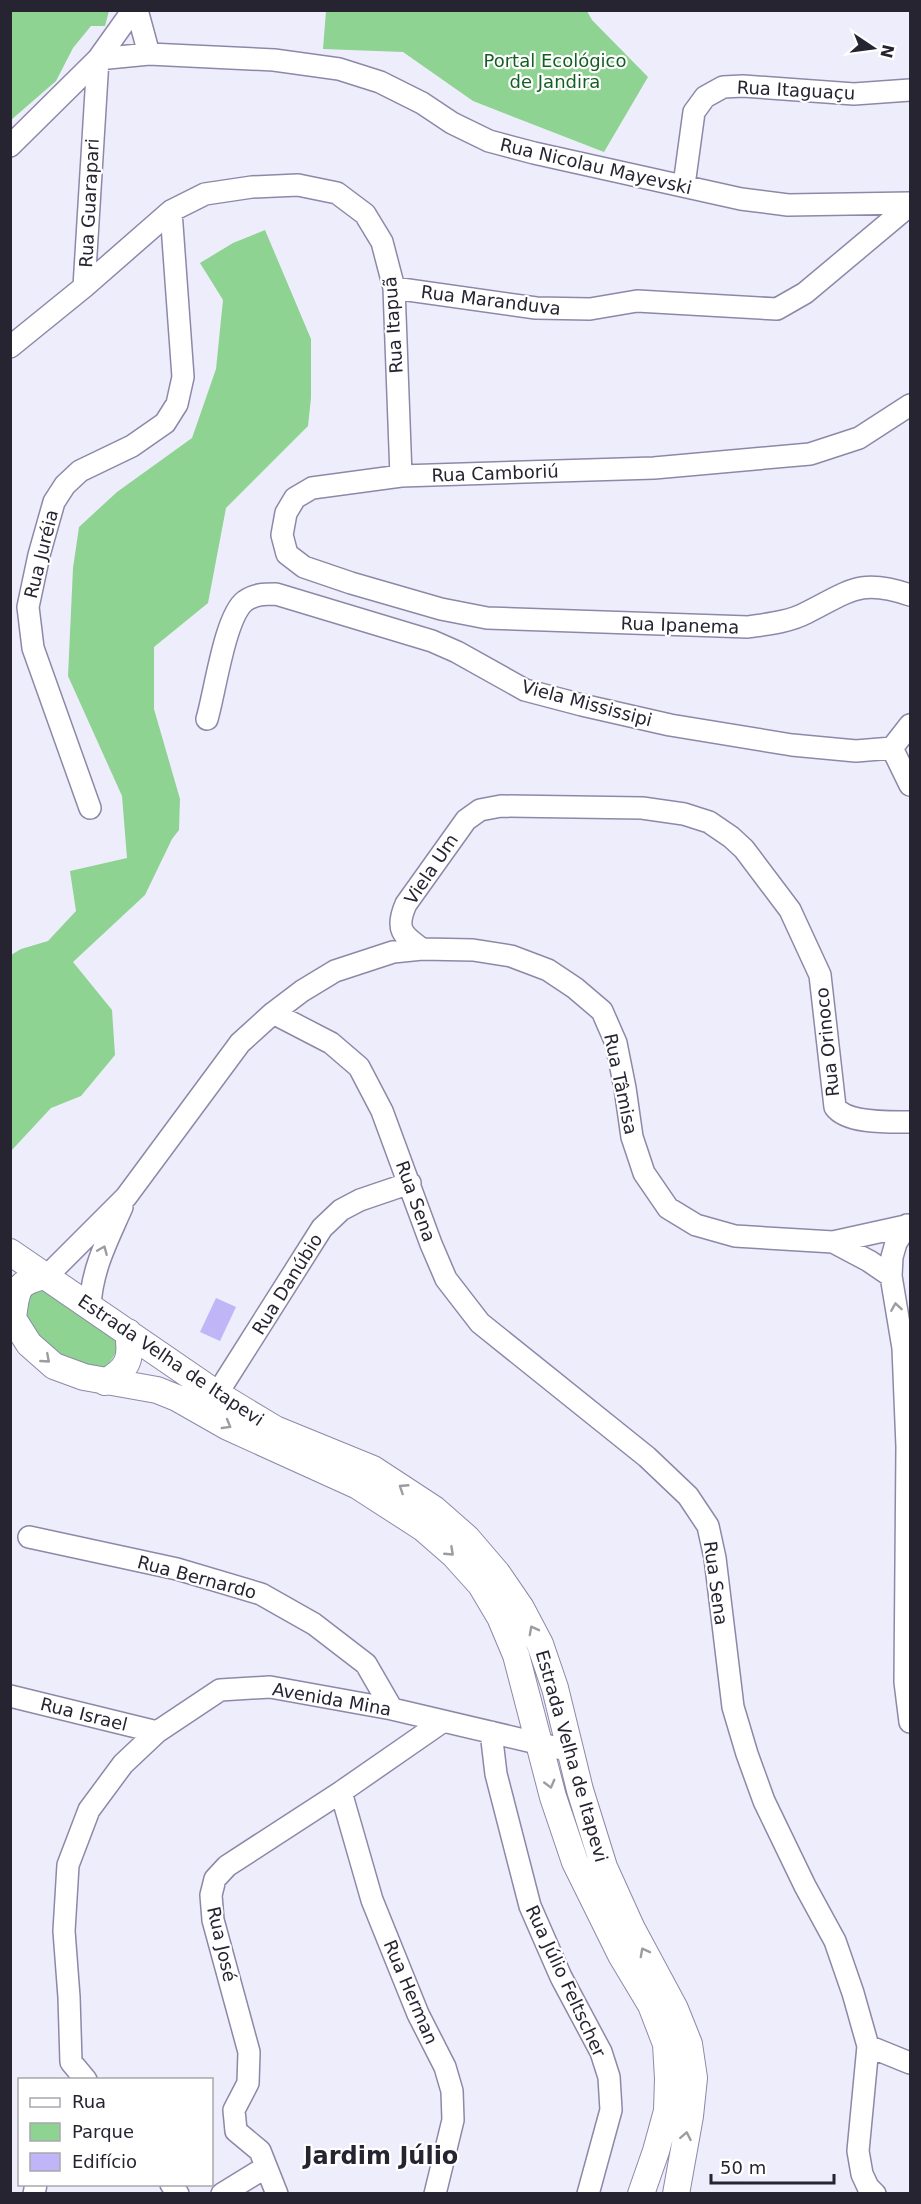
<svg xmlns="http://www.w3.org/2000/svg" width="921" height="2204" font-family="'DejaVu Sans',sans-serif">
  <style>
    .green { fill: #8ed392 }
    .building { fill: #c0b5f7 }
    .lines { fill: none; stroke-linecap: round; stroke-linejoin: round }
    .minor-casing { stroke: #8d88a8; stroke-width: 24 }
    .major-casing { stroke: #8d88a8; stroke-width: 28 }
    .minor { stroke: #fff; stroke-width: 21 }
    .major { stroke: #fff; stroke-width: 26 }
    .oneway { stroke: #9d9ca2 }
    .labels { text-anchor: middle; dominant-baseline: central; stroke-width: 4.5; stroke-linejoin: round; paint-order: stroke }
    .park-label { font-size: 18px; fill: #145e21; stroke: #fff }
    .street-label { font-size: 18px; fill: #262431; stroke: #fff }
    .district-label { font-size: 24px; font-weight: bold; fill: #262431; stroke: #fff }
  </style>
  <rect width="100%" height="100%" fill="#eeedfb"/>
  <!-- green -->
  <path class="green" d="M11,10L109,11L105,26H91L73,48L56,81L11,120Z
    M326,11H587L592,20L648,77L604,152L473,101L403,52L323,49Z
    M265,230L311,339V398L308,426L226,508L208,603L154,647V709L180,799L179,830L172,839L145,895L73,962L112,1010L115,1055L81,1096L51,1108L11,1151V955L21,949L48,941L76,911L70,871L127,858L122,796L68,676L73,568L79,527L117,492L192,438L216,369L223,300L200,263L233,243Z
    M41,1285L112,1331L119,1346C115,1353 111,1365 102,1368C85,1372 40,1350 32,1335C26,1325 24,1311 21,1299Z"/>
  <!-- building -->
  <path class="building" d="M216,1298L236,1307L220,1341L200,1332Z"/>
  <g class="lines">
    <!-- minor casing -->
    <g class="minor-casing">
      <path id="minor" d="M137,10L149,54
        M98,59L149,54L274,60L339,69L380,82L422,103L452,123L489,141L534,153L741,199L788,205L910,203
        M10,146L98,59L133,10
        M684,185L694,112L705,97L723,87L743,86L854,94L910,90
        M84,287L171,211L205,194L252,187L298,185L337,193L365,214L382,242L394,288L401,476
        M394,288L536,308L590,309L637,301L777,309L805,293L910,205
        M10,347L84,287L98,59
        M910,405L859,438L810,454L654,468L401,476L312,488L295,498L286,513L282,535L287,554L304,567L351,583L441,609L487,618L748,627C767,624 789,622 806,613C850,591 860,578 910,595
        M207,719C215,692 225,616 245,601C255,594 264,594 276,594L432,641L457,652L525,690L582,705L670,725L792,745L856,751L892,748
        M892,748L910,785
        M892,748L910,725
        M90,808L33,648L28,607L39,555L54,502L65,485L80,471L132,446L165,423L177,404L183,377L171,211
        M422,949C402,935 395,929 406,904L466,820L480,810L501,806L642,808L684,814L709,822L731,837L744,849L790,910L820,975L835,1107C847,1124 891,1122 910,1122
        M273,1013L331,1043L359,1067L382,1111L431,1244L446,1279L480,1323L647,1457L688,1496L708,1526L715,1558L733,1707L747,1754L764,1801L805,1886L835,1941L853,1993L868,2046L858,2151L862,2174L868,2187L875,2194
        M907,1225L896,1243L892,1257L891,1276L903,1348L907,1447L905,1682L910,1722
        M833,1242L869,1261L891,1276
        M48,1275L126,1197L240,1043L273,1013L302,991L335,971L393,952L422,949L473,950L511,956L548,970L575,988L602,1011L616,1043L625,1088L632,1137L644,1173L668,1208L696,1225L735,1236L833,1242L910,1225
        M90,1306C92,1269 107,1241 122,1207
        M217,1394L322,1228L341,1210L360,1200L410,1183
        M29,1537L177,1569L261,1594L314,1624L366,1664L392,1709
        M10,1696L157,1732
        M491,1732L496,1774L530,1906L561,1977L601,2052L609,2077L611,2110L588,2194
        M341,1792L372,1900L418,2014L445,2067L452,2091L453,2120L435,2194
        M868,2046L910,2063
        M86,2080L71,2062L69,1997L64,1931L68,1865L89,1810L123,1764L157,1732L220,1690L270,1687L392,1709L571,1751
        M171,2184L178,2194
        M34,2194L36,2184
        M222,2194L266,2167
        M277,2194L260,2151L236,2131L234,2110L248,2083L249,2052L213,1920L211,1895L215,1879L227,1866L341,1792L442,1722"/>
    </g>
    <!-- major casing -->
    <g class="major-casing">
      <path id="major" d="M10,1252L217,1394L275,1429L373,1469L434,1509L467,1538L497,1573L521,1608L540,1644L555,1688L580,1790L604,1867L632,1929L675,2009L689,2044L694,2078L690,2116L676,2194
        M10,1314L29,1344L54,1366L84,1377L157,1390L177,1398L228,1427L358,1486L423,1528L454,1555L481,1585L500,1617L516,1655L553,1797L575,1862L621,1955L651,2005L666,2044L668,2079L667,2111L656,2151L641,2194
        M13,1318C17,1287 16,1283 48,1275
        M105,1382C129,1369 132,1358 128,1332"/>
    </g>
    <!-- minor -->
    <use href="#minor" class="minor"/>
    <!-- major -->
    <use href="#major" class="major"/>
  </g>
  <!-- one-way arrows -->
  <defs><path id="oneway-chevron" d="M-2-3.5L2.5 0L-2 3.5" fill="none" stroke-width="1.6" stroke-linecap="round" stroke-linejoin="round" transform="scale(1.5)"/></defs>
  <g class="oneway">
    <use href="#oneway-chevron" transform="translate(103 1250) rotate(-67)"/>
    <use href="#oneway-chevron" transform="translate(896 1307) rotate(-99)"/>
    <use href="#oneway-chevron" transform="translate(46 1359) rotate(41)"/>
    <use href="#oneway-chevron" transform="translate(227 1425) rotate(30)"/>
    <use href="#oneway-chevron" transform="translate(403 1488) rotate(-147)"/>
    <use href="#oneway-chevron" transform="translate(450 1552) rotate(43)"/>
    <use href="#oneway-chevron" transform="translate(533 1630) rotate(-118)"/>
    <use href="#oneway-chevron" transform="translate(550 1784) rotate(75)"/>
    <use href="#oneway-chevron" transform="translate(644 1952) rotate(-118)"/>
    <use href="#oneway-chevron" transform="translate(686 2136) rotate(-79)"/>
  </g>
  <g class="labels">
    <!-- park labels -->
    <g class="park-label">
      <text x="555" y="60">Portal Ecológico<tspan x="555" dy="21">de Jandira</tspan></text>
    </g>
    <!-- street labels -->
    <g class="street-label">
      <text transform="translate(796 90) rotate(3)">Rua Itaguaçu</text>
      <text transform="translate(596 166) rotate(13)">Rua Nicolau Mayevski</text>
      <text transform="translate(89 203) rotate(-87)">Rua Guarapari</text>
      <text transform="translate(491 300) rotate(7)">Rua Maranduva</text>
      <text transform="translate(393 325) rotate(-94)">Rua Itapuã</text>
      <text transform="translate(495 473) rotate(-2)">Rua Camboriú</text>
      <text transform="translate(41 554) rotate(-76)">Rua Juréia</text>
      <text transform="translate(680 625) rotate(2)">Rua Ipanema</text>
      <text transform="translate(587 703) rotate(15)">Viela Mississipi</text>
      <text transform="translate(431 869) rotate(-56)">Viela Um</text>
      <text transform="translate(827 1042) rotate(-96)">Rua Orinoco</text>
      <text transform="translate(621 1084) rotate(78)">Rua Tâmisa</text>
      <text transform="translate(416 1201) rotate(70)">Rua Sena</text>
      <text transform="translate(287 1284) rotate(-58)">Rua Danúbio</text>
      <text transform="translate(171 1360) rotate(34)">Estrada Velha de Itapevi</text>
      <text transform="translate(197 1577) rotate(15)">Rua Bernardo</text>
      <text transform="translate(716 1583) rotate(82)">Rua Sena</text>
      <text transform="translate(332 1699) rotate(10)">Avenida Mina</text>
      <text transform="translate(84 1714) rotate(14)">Rua Israel</text>
      <text transform="translate(572 1756) rotate(74)">Estrada Velha de Itapevi</text>
      <text transform="translate(222 1944) rotate(77)">Rua José</text>
      <text transform="translate(566 1981) rotate(65)">Rua Júlio Feltscher</text>
      <text transform="translate(411 1992) rotate(67)">Rua Herman</text>
    </g>
    <!-- district labels -->
    <g class="district-label">
      <text x="381" y="2156">Jardim Júlio</text>
    </g>
  </g>
  <!-- border -->
  <rect width="921" height="2204" fill="none" stroke="#262431" stroke-width="24"/>
  <!-- legend -->
  <rect x="18" y="2078" width="195" height="108" fill="#ffffff" stroke="#a8a7ad" stroke-width="1.5"/>
  <rect x="30" y="2098" width="30" height="9" fill="#ffffff" stroke="#a8a7ad" stroke-width="1.5"/>
  <text x="72" y="2108" font-size="18" fill="#262431">Rua</text>
  <rect x="30" y="2123" width="30" height="18" fill="#8ed392" stroke="#a8a7ad" stroke-width="1.5"/>
  <text x="72" y="2138" font-size="18" fill="#262431">Parque</text>
  <rect x="30" y="2153" width="30" height="18" fill="#c0b5f7" stroke="#a8a7ad" stroke-width="1.5"/>
  <text x="72" y="2168" font-size="18" fill="#262431">Edifício</text>
  <!-- north arrow -->
  <g transform="translate(873 48) rotate(103)" stroke="#ffffff" stroke-width="4.5" paint-order="stroke">
  <path d="M0-4.5L10 22L0 15L-10 22Z" fill="#262431"/>
  <text y="-9" font-size="16" font-weight="bold" text-anchor="middle" fill="#262431">N</text>
  </g>
  <!-- scale -->
  <path d="M711 2174v9h123v-9" fill="none" stroke="#262431" stroke-width="3"/>
  <text x="720" y="2174" font-size="18" fill="#262431" stroke="#ffffff" stroke-width="4.5" paint-order="stroke">50 m</text>
</svg>
